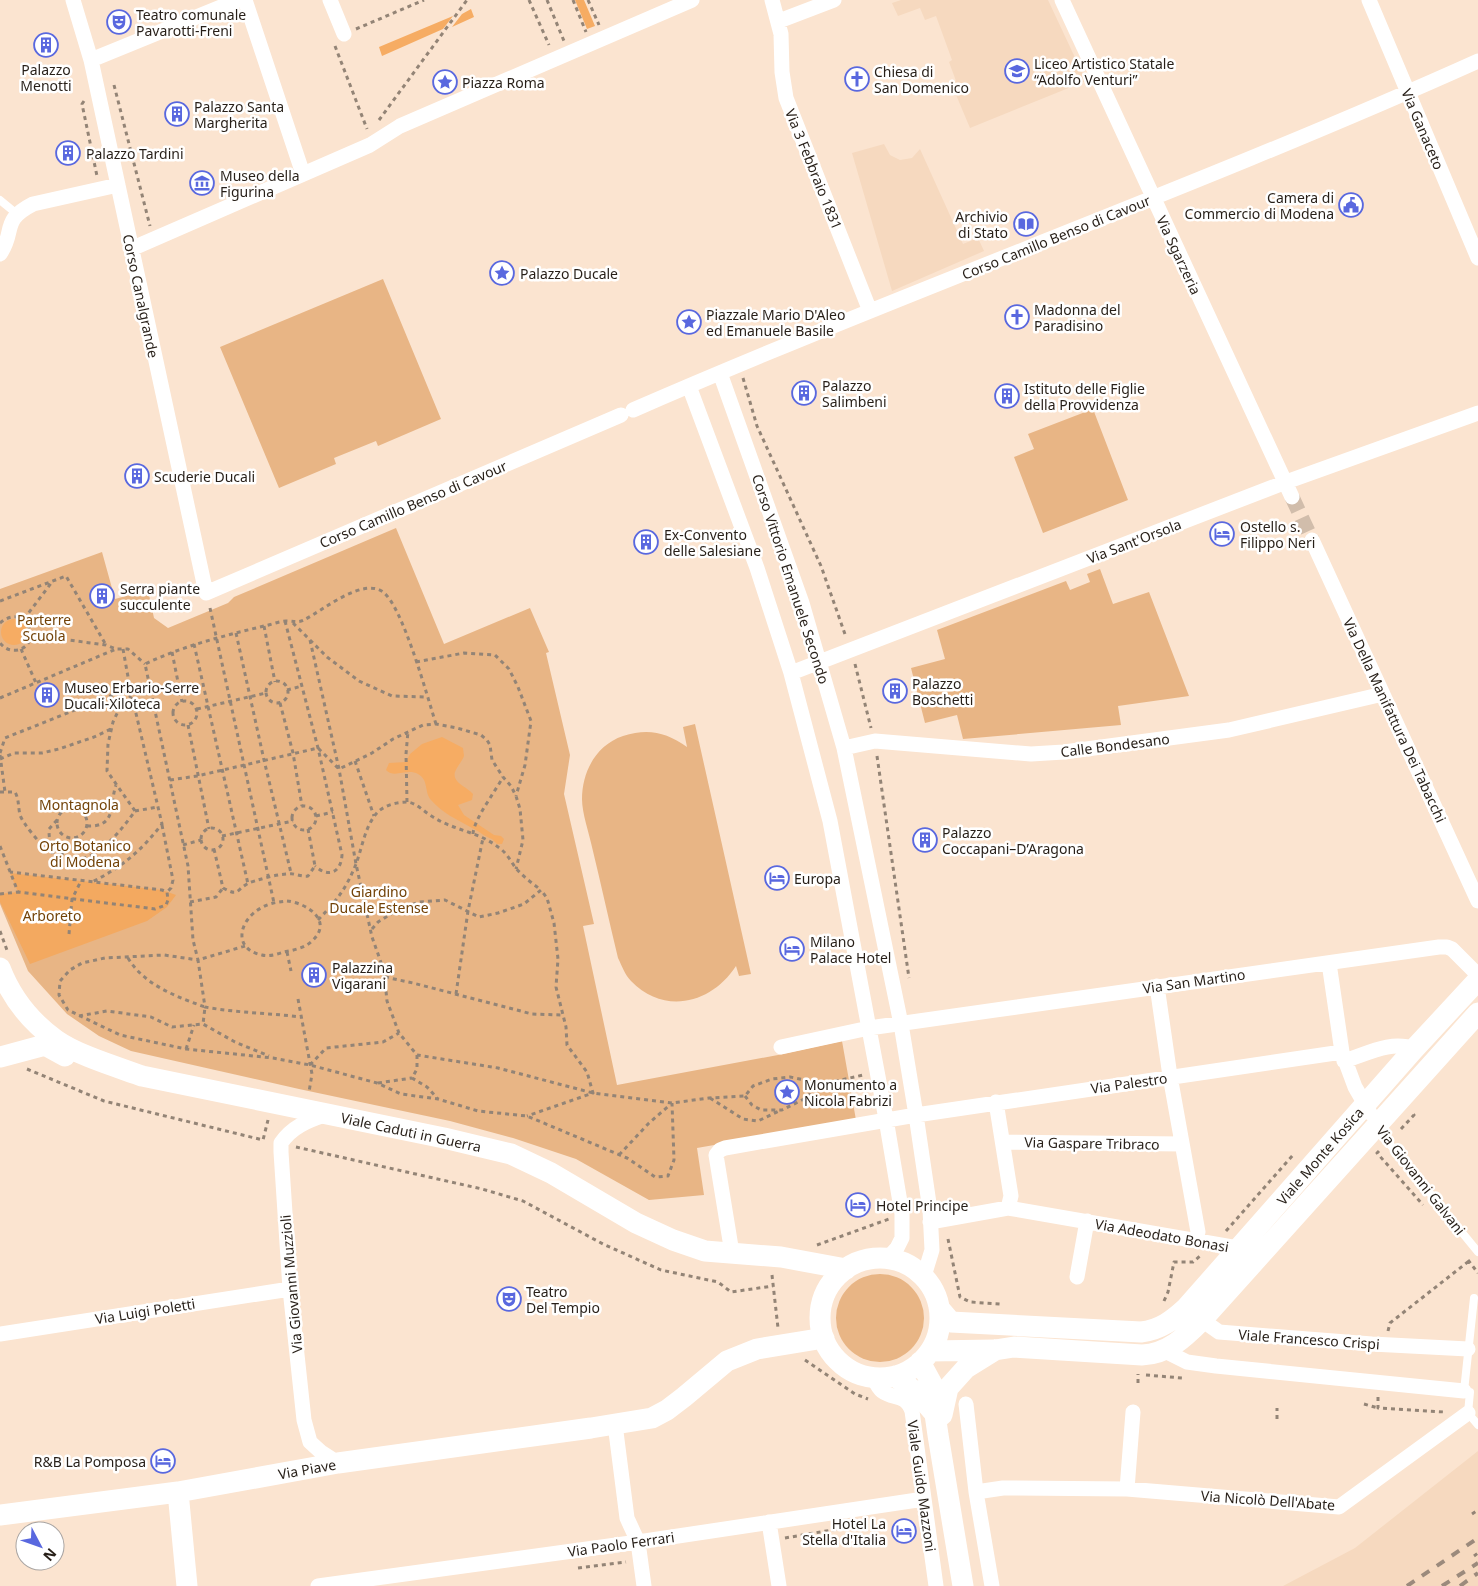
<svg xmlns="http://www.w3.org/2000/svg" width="1478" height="1586" font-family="'Noto Sans',sans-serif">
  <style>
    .built { fill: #f6d9bf }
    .green { fill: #e8b585 }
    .forest { fill: #f3a960 }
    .water { fill: #f6ac63 }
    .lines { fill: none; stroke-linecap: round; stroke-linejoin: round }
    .street-tunnel { stroke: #d1bdab; stroke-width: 15; stroke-dasharray: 15 8; stroke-linecap: butt }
    .path { stroke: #938476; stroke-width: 3; stroke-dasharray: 4 4; stroke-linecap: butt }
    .lane { stroke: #fff; stroke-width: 8 }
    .street { stroke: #fff; stroke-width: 15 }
    .secondary { stroke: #fff; stroke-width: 21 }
    .rail { stroke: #9b8a7c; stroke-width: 4; stroke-dasharray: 9 9; stroke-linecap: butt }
    .labels { text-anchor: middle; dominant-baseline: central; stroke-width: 5; stroke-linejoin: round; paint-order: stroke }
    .poi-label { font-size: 14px; fill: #271f18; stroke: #fff; text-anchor: start }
    .street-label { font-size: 14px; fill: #271f18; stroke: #fff }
    .park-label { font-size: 14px; fill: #724207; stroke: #fff }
  </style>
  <rect width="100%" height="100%" fill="#fbe4d0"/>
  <!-- built -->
  <path class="built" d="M901,0H1048L1086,81L970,128L951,83L956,81L949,62L952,60L936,16L925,20L920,8L898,16L892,3Z
    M884,144L890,155L900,160L912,158L920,149L963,244L978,238L984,251L892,291L852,153Z
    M1478,1451V1586H1283L1355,1548Z"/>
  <!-- green -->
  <path class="green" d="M383,279L441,419L378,446L376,441L334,458L336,464L279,488L220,347Z
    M1093,409L1128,500L1043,533L1014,457L1034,449L1028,434Z
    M396,528L444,644L530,608L549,652L546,653L570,755L564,794L594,924L583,926L617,1085L778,1055L842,1041L856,1120L697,1148L704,1195L649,1200L576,1159L513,1138L450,1121L299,1089L131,1051L99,1036L67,1014L28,971L0,904V589L102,552L115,599L148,590L154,618L168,628L228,603L234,597Z
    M1100,569L1113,604L1149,592L1189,696L1118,706L1121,725L963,739L957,715L925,723L911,668L945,659L937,630L1066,581L1070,590L1090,582L1087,574Z
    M695,724L751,974L739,976L736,966C712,1003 665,1016 631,981C625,975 622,966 618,958C609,921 601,884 592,847C589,833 582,813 582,799C582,772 596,745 623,736C648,728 666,732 687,747L683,727Z
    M836 1318a44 44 0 1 1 88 0a44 44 0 1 1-88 0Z"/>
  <!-- forest -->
  <path class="forest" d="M10,873L162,890L176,895L167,907L147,921L30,964L0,902V894L18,892Z"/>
  <!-- water -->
  <path class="water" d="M575,0H584L595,26L587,29Z
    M471,9L474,17L452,27L462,14Z
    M453,16L443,29L382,56L379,47Z
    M1 632a13 13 0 1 1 26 0a13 13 0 1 1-26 0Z
    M442,737L463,748L464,756C462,761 457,767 455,772C452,783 468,787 473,794L472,800L458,805L464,815L494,835L501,836L504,839L502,844H497L492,839C485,837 479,831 472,828C458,820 442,813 431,800C424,792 429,780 418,774C407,768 394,779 386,770L389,763L406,762L410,754L422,744Z"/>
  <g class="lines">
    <!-- street-tunnel -->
    <path class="street-tunnel" d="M1292,497L1312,540"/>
    <!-- path -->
    <path class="path" d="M529,0L549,45
      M547,0L564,41
      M573,0L586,32
      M588,0L599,25
      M356,29L424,0
      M335,46L367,129
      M114,85L150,226
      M84,101L82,104L97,176
      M379,120L467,0
      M743,378L757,426L821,566L846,637
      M0,601L66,576L106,645
      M210,608L274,903
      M24,619L52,582
      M285,621L318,748L342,855C341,873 328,878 315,866
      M0,623C27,601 43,644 18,650C10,651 5,649 0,643
      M293,623L327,657L359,681L392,696L427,697
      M264,626L275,682
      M236,633L264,760L291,873
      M31,635L106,645L116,649H128L145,664
      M310,640L339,769L356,864L372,937L384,971L387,1001L399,1033L417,1055L498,1068L593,1093L672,1103L709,1098L745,1096L753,1086L772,1079L790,1077L805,1080L815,1086L863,1075
      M194,644L248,884
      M21,649L36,683
      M123,649L130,688
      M172,652L182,702
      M416,662L464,653L495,655L509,669L518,687L531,721L525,765L516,796
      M855,664L871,728
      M266 692a11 11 0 1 1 22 0a11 11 0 1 1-22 0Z
      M287,690L302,686
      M0,698L116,649
      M173 713a12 12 0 1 1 24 0a12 12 0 1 1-24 0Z
      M280,703L293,753L302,806
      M197,709L266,693
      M436,724C427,696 403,607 383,592C363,577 323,610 304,620C298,623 293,621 286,621C279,621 271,625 264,626C223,636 183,646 145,664L188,866L193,940L198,960L164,955L105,958L82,963L70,970L60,981L59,995L68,1010L120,1035L186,1049L273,1058L310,1065L377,1083L401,1094L438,1099L478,1111L527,1116L627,1158L655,1177L668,1176L674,1160L672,1103
      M188,725L209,829
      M0,753L5,738L130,688L162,824C141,851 122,867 92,882
      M0,755L5,792
      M877,756L909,978
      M0,759L14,753H42L59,749L94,737L111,729
      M355,761L374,816
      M170,780L197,776L318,748L339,769L372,753L393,739L423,725L436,724L457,728L481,735L487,740L490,745L492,760L503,777L511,786L516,796L520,809L523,840L516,869
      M0,792H15C19,799 18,806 20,815C23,824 42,846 50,853L57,851
      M407,802L406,754L408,731
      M292 818a12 12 0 1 1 24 0a12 12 0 1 1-24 0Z
      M57 823a15 15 0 1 1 30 0a15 15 0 1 1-30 0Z
      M135,811L158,807
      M316,816L333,812
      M57,820L49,829C49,840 50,848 62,854C65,855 69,858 73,859C96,863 123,828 135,811L107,771L108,744L113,722L120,707L131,696
      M162,825L173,880L171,888L167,892
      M87,826C117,827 109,806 116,785
      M201 839a11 11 0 1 1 22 0a11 11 0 1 1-22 0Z
      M473,834C474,819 495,792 503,777
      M222,836L293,821
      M183,845L201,840
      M0,846L18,892L155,909L166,905L168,900L167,892L162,890L10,872
      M214,849L223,888C239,897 236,890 247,884C250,882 255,881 258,880C268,877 279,874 289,874C295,873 301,877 308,876L315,866L308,829
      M0,894L18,892
      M287,901C307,903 334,921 312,941C305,948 294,950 284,952C277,954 269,957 262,955C232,949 239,920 261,908C269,903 278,902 287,901Z
      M190,902L216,897L223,888
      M318,920C337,900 346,889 356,864C362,848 365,827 376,814C382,806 396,802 407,802C417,803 424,812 433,817C453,830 479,832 498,847C506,852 510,860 515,867C522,876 532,883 541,890
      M372,929L378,922L399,909L420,902L445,900L479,917L498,913L524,904L541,890L547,898L554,923L558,959L556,987L566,1027L567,1045L587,1072L593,1093L527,1116
      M0,931L8,953
      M69,934L72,899L81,881
      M245,946L198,960L205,1007C238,1013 269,1013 301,1017
      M287,952L291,971
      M128,958C144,985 177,997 205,1007L203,1024
      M385,977L413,983L532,1014L563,1015
      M456,994L468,911L483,838
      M298,999L312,1074L309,1092
      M79,1016L107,1011L151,1017L172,1027L203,1024L235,1042L269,1056
      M186,1049L194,1025
      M417,1055V1069L412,1078L427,1087L438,1099
      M310,1065L326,1048L383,1042L399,1033
      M27,1069L104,1101L263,1140L268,1120
      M378,1083L412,1078
      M745,1096L752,1105L761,1110H782L808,1097L815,1086
      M710,1098L743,1119L758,1121L781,1110
      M1401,1129L1414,1115L1411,1112
      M296,1147L482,1189L523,1201L603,1244L661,1270L718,1282L731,1292L773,1286
      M1379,1151L1377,1153L1423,1205
      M619,1155L649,1123L671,1104
      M1226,1231L1293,1155
      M948,1239L960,1297L970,1302L1000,1304
      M817,1245L889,1219
      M1468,1260L1478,1273
      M772,1275L778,1328
      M1164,1301L1168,1292L1174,1262H1193L1200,1256
      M1388,1331L1390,1323L1469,1261
      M805,1360L855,1394L868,1399
      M1146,1375L1182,1378
      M1138,1383V1374
      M1378,1397V1408L1445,1412
      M1364,1404L1378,1408
      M1277,1419V1408
      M1472,1514L1478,1510
      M785,1538L838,1529
      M1474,1556L1478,1553
      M578,1568L626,1562"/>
    <!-- lane -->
    <path class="lane" d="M0,200L17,214
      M1378,1126L1388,1142L1478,1252
      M1474,1298L1464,1391L1470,1392L1468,1413L1478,1425"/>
    <!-- street -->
    <path class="street" d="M73,0L91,60L206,593L621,415
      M245,0L303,174
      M330,0L344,34
      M772,0L781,34L782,72L786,98L870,311
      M1062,0L1292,497
      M1369,0L1478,258
      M779,21L834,0
      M91,60L238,0
      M131,249L370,145L400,126L692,0
      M0,254C16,231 0,221 33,204L118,185
      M720,373L802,603L844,748L901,1024L916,1115L930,1210L932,1250L924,1276
      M689,386L757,568L791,673L830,821L886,1119L902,1214V1238L897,1248L888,1258
      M633,410C913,288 1200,186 1478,61
      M1312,540L1478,901
      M791,673L1286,482L1478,413
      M844,748L875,741L1031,754L1064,752L1229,730L1383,694
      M1329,963L1342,1052L1355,1087L1370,1113
      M1157,986L1170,1076L1198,1232
      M781,1047L869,1028L1439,947H1447L1452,949L1478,975
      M1344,1061C1367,1054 1391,1040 1414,1049
      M996,1102L1011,1196L1008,1208
      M325,1115C307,1121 292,1127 281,1143V1152L290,1289L304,1420L310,1442L321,1452L338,1463
      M1003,1142L1182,1144
      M930,1222L1008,1208L1238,1248
      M732,1253L716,1155L720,1150L725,1148L916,1115L1342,1052
      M1077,1277L1087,1221
      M1202,1320L1219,1332L1372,1344L1468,1349
      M0,1334L290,1289
      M1165,1351L1187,1362L1216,1366L1464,1391
      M873,1377C875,1381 878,1388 882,1391C894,1400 905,1393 912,1411L936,1586
      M966,1404L976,1492L992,1586
      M615,1424L627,1518L638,1542L644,1586
      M1127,1489L1133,1412
      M976,1492L1003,1488L1127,1489L1339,1507L1468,1413
      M769,1522L779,1586
      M318,1586L638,1542L924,1499"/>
    <!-- secondary -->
    <path class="secondary" d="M0,968C11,997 31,1022 56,1040C77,1055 117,1067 142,1076L444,1138L511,1154L551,1173L636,1223L673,1240L705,1251L781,1257L846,1269
      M0,1057L45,1045L65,1056
      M820 1318a60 60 0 1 1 120 0a60 60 0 1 1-120 0Z
      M939,1308L951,1322L1141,1332C1160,1330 1173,1320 1186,1308L1414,1049L1478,980
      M930,1351L995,1350L1014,1347L1142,1355C1168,1354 1185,1337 1202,1320L1478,1013
      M920,1362L932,1384L937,1401L935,1414L938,1435L963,1586
      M895,1376L918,1394L935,1414
      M942,1415L948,1388L966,1368L995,1350
      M178,1492L187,1586
      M0,1515L178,1492L338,1463L591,1428L652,1418L667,1410L684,1397L727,1361L757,1349L824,1338"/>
    <!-- rail -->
    <path class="rail" d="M1407,1586L1478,1538
      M1442,1586L1478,1563
      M1460,1586L1478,1573"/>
  </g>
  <!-- icons -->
  <defs>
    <g id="theatre-ring" transform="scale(1.25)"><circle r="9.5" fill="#fff" stroke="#5968df" stroke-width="1.5"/><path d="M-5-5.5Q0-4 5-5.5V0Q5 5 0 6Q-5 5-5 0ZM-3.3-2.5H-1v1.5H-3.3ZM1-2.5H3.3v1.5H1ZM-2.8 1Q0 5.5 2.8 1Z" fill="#5968df"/></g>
    <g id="building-ring" transform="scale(1.25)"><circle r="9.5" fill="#fff" stroke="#5968df" stroke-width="1.5"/><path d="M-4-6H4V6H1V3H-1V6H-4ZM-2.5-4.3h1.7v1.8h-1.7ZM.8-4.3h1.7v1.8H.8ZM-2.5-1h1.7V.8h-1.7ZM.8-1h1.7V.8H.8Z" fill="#5968df"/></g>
    <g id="school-ring" transform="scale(1.25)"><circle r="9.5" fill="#fff" stroke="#5968df" stroke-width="1.5"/><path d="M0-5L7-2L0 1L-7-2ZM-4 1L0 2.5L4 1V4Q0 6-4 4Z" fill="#5968df"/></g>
    <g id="church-ring" transform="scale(1.25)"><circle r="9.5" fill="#fff" stroke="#5968df" stroke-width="1.5"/><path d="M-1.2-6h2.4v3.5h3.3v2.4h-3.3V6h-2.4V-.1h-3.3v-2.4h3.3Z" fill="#5968df"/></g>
    <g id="sight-ring" transform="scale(1.25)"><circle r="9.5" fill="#fff" stroke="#5968df" stroke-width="1.5"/><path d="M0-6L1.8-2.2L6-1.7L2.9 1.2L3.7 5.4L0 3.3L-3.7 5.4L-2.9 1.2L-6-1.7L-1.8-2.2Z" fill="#5968df"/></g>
    <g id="museum-ring" transform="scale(1.25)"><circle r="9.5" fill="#fff" stroke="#5968df" stroke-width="1.5"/><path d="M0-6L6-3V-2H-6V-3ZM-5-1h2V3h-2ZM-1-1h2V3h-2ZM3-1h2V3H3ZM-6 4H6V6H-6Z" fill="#5968df"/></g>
    <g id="civic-ring" transform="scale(1.25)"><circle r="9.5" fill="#fff" stroke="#5968df" stroke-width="1.5"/><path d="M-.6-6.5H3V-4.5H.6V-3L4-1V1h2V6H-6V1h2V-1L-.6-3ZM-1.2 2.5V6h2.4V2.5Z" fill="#5968df"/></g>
    <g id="library-ring" transform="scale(1.25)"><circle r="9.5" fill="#fff" stroke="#5968df" stroke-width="1.5"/><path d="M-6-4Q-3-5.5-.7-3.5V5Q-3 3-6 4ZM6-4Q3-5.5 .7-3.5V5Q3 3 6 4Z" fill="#5968df"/></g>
    <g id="hotel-ring" transform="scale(1.25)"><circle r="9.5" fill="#fff" stroke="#5968df" stroke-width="1.5"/><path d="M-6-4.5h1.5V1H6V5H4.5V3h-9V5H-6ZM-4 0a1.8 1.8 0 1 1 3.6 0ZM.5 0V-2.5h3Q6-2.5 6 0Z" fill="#5968df"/></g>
  </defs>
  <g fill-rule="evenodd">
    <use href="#theatre-ring" x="119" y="22"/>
    <use href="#building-ring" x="46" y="45"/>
    <use href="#school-ring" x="1017" y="71"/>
    <use href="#church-ring" x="857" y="79"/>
    <use href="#sight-ring" x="445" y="82"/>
    <use href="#building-ring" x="177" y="114"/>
    <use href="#building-ring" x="68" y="153"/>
    <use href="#museum-ring" x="202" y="183"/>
    <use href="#civic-ring" x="1351" y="205"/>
    <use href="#library-ring" x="1026" y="224"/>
    <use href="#sight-ring" x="502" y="273"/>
    <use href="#church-ring" x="1017" y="317"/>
    <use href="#sight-ring" x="689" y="322"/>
    <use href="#building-ring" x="804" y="393"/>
    <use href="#building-ring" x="1007" y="396"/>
    <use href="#building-ring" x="137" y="476"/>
    <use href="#hotel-ring" x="1222" y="534"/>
    <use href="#building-ring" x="646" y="542"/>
    <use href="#building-ring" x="102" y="596"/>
    <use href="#building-ring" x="895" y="691"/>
    <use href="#building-ring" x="47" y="695"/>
    <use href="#building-ring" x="925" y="840"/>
    <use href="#hotel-ring" x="777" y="878"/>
    <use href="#hotel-ring" x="792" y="949"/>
    <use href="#building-ring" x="314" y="975"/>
    <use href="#sight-ring" x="787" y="1092"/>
    <use href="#hotel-ring" x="858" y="1205"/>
    <use href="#theatre-ring" x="509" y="1299"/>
    <use href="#hotel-ring" x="163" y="1461"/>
    <use href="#hotel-ring" x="904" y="1531"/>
  </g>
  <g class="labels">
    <!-- poi labels -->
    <g class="poi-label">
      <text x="136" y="14">Teatro comunale<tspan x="136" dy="16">Pavarotti-Freni</tspan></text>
      <text x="1034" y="63">Liceo Artistico Statale<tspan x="1034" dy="16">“Adolfo Venturi”</tspan></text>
      <text x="46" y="69" text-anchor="middle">Palazzo<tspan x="46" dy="16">Menotti</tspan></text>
      <text x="874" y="71">Chiesa di<tspan x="874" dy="16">San Domenico</tspan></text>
      <text x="462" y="82">Piazza Roma</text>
      <text x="194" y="106">Palazzo Santa<tspan x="194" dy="16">Margherita</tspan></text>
      <text x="86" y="153">Palazzo Tardini</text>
      <text x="220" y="175">Museo della<tspan x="220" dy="16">Figurina</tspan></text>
      <text x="1334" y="197" text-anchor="end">Camera di<tspan x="1334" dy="16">Commercio di Modena</tspan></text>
      <text x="1008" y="216" text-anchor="end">Archivio<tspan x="1008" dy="16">di Stato</tspan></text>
      <text x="520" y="273">Palazzo Ducale</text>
      <text x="1034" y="309">Madonna del<tspan x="1034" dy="16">Paradisino</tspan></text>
      <text x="706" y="314">Piazzale Mario D'Aleo<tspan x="706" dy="16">ed Emanuele Basile</tspan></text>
      <text x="822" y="385">Palazzo<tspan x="822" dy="16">Salimbeni</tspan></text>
      <text x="1024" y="388">Istituto delle Figlie<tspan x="1024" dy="16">della Provvidenza</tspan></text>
      <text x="154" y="476">Scuderie Ducali</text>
      <text x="1240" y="526">Ostello s.<tspan x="1240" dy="16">Filippo Neri</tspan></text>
      <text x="664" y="534">Ex-Convento<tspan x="664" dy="16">delle Salesiane</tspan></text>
      <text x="120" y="588">Serra piante<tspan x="120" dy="16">succulente</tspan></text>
      <text x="912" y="683">Palazzo<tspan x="912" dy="16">Boschetti</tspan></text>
      <text x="64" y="687">Museo Erbario-Serre<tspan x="64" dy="16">Ducali-Xiloteca</tspan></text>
      <text x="942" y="832">Palazzo<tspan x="942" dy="16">Coccapani–D’Aragona</tspan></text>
      <text x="794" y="878">Europa</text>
      <text x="810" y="941">Milano<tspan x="810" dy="16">Palace Hotel</tspan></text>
      <text x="332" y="967">Palazzina<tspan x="332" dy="16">Vigarani</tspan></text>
      <text x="804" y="1084">Monumento a<tspan x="804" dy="16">Nicola Fabrizi</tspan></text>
      <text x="876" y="1205">Hotel Principe</text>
      <text x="526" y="1291">Teatro<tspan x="526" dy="16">Del Tempio</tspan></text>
      <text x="146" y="1461" text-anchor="end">R&amp;B La Pomposa</text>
      <text x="886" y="1523" text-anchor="end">Hotel La<tspan x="886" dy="16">Stella d'Italia</tspan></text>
    </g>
    <!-- street labels -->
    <g class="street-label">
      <text transform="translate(1423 129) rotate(67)">Via Ganaceto</text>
      <text transform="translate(814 169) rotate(68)">Via 3 Febbraio 1831</text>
      <text transform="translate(1056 237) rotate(-22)">Corso Camillo Benso di Cavour</text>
      <text transform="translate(1179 255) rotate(65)">Via Sgarzeria</text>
      <text transform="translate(141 296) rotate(78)">Corso Canalgrande</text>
      <text transform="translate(413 504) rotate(-23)">Corso Camillo Benso di Cavour</text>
      <text transform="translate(1134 541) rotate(-21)">Via Sant'Orsola</text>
      <text transform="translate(791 579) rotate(72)">Corso Vittorio Emanuele Secondo</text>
      <text transform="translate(1395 720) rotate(65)">Via Della Manifattura Dei Tabacchi</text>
      <text transform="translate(1115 745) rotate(-7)">Calle Bondesano</text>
      <text transform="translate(1194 981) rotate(-8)">Via San Martino</text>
      <text transform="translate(1129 1083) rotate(-8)">Via Palestro</text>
      <text transform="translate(411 1132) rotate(12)">Viale Caduti in Guerra</text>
      <text transform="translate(1092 1143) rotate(1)">Via Gaspare Tribraco</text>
      <text transform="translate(1320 1156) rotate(-49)">Viale Monte Kosica</text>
      <text transform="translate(1421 1180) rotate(52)">Via Giovanni Galvani</text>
      <text transform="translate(1162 1235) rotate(10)">Via Adeodato Bonasi</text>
      <text transform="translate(291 1284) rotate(-95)">Via Giovanni Muzzioli</text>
      <text transform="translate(145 1311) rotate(-9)">Via Luigi Poletti</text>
      <text transform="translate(1309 1339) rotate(4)">Viale Francesco Crispi</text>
      <text transform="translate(307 1469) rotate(-10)">Via Piave</text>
      <text transform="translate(922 1486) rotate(82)">Viale Guido Mazzoni</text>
      <text transform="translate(1268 1500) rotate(4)">Via Nicolò Dell'Abate</text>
      <text transform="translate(621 1544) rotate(-8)">Via Paolo Ferrari</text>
    </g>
    <!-- park labels -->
    <g class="park-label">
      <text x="44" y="619">Parterre<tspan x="44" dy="16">Scuola</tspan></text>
      <text x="79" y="804">Montagnola</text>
      <text x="85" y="845">Orto Botanico<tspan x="85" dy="16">di Modena</tspan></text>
      <text x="379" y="891">Giardino<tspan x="379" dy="16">Ducale Estense</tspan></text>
      <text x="52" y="915">Arboreto</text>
    </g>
  </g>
  <!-- north arrow -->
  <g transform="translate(40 1546) rotate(131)"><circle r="24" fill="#ffffff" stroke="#a9a5a3"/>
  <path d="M0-4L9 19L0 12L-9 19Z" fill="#5968df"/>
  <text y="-8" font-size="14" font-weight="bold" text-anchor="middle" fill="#271f18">N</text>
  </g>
</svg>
